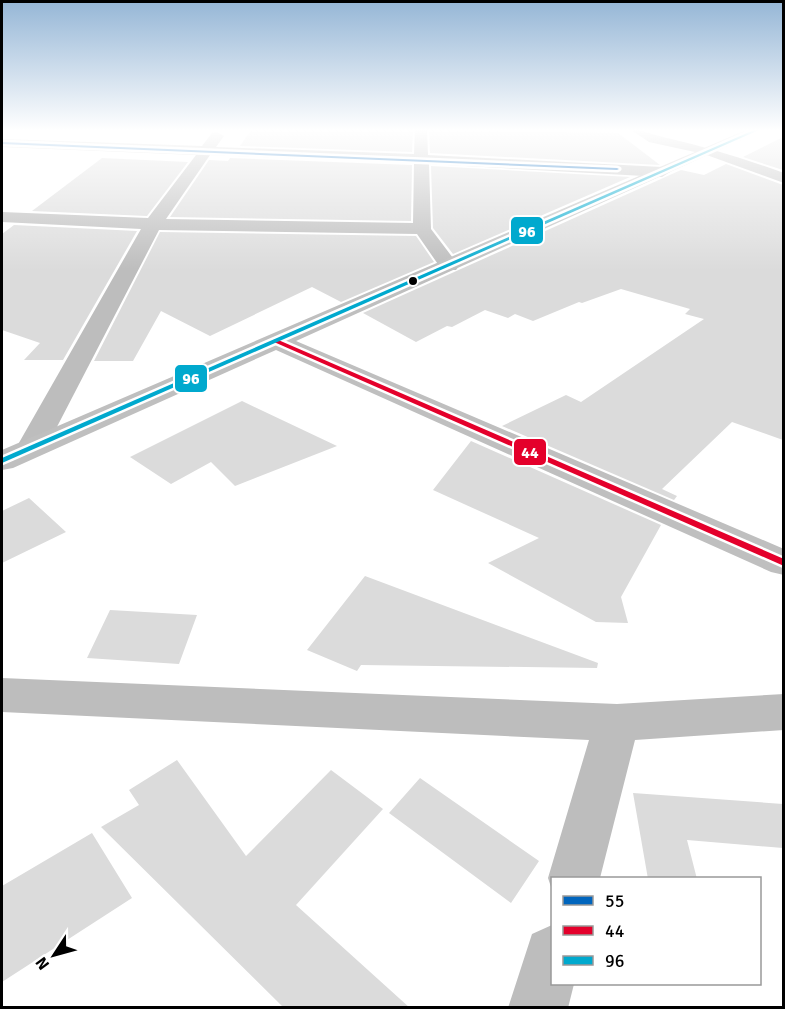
<svg xmlns="http://www.w3.org/2000/svg" width="785" height="1009" font-family="Signika,sans-serif">
  <style>
    .building { fill: #dbdbdb }
    .lines { fill: none; stroke-linecap: round; stroke-linejoin: round }
    .minor { fill: #bdbdbd; fill-rule: evenodd }
    .secondary { fill: #bfbfbf; fill-rule: evenodd }
    .bus-1-casing { stroke: #fff; stroke-width: 5 }
    .bus-2-casing { stroke: #fff; stroke-width: 5 }
    .bus-3-casing { stroke: #fff; stroke-width: 5 }
    .bus-1 { fill: #0065bd; fill-rule: evenodd }
    .bus-2 { fill: #e4002b; fill-rule: evenodd }
    .bus-3 { fill: #00a9ce; fill-rule: evenodd }
    .bus-dot { fill: #000; stroke: #fff; stroke-width: 2 }
    .line-badge { stroke: #fff; stroke-width: 2 }
    .badge-label { font-size: 16px; text-anchor: middle; font-weight: bold; fill: #fff }
  </style>
  <rect width="100%" height="100%" fill="#fff"/>
  <!-- building -->
  <path class="building" d="M251,130H413L412,152L240,146Z
    M429,130L618,133L660,165L430,153Z
    M783,137V170L743,157Z
    M102,158L188,162L147,216L32,211Z
    M230,158L412,165L411,221L170,217L209,160L228,161Z
    M726,164L783,185V440L732,422L662,489L677,496L674,500L502,426L566,395L581,402L704,319L685,314L690,309L621,289L582,303L579,302L533,321L515,314L508,318L485,310L452,327L447,326L416,342L363,313L681,170L704,175Z
    M431,166L630,177L453,254L433,228Z
    M14,225L137,231L63,360H24L40,343L2,330V234Z
    M160,232L416,236L434,262L341,302L312,287L210,336L161,311L133,361H94Z
    M242,401L337,446L235,486L211,462L171,484L130,457Z
    M471,441L661,525L621,597L628,623L596,622L488,563L539,538L433,490Z
    M29,498L66,532L2,563V511Z
    M365,576L598,663L597,668L361,665L357,671L307,650Z
    M110,610L197,615L179,664L87,658Z
    M177,760L246,856L331,770L383,809L296,905L410,1008H284L101,827L139,805L129,790Z
    M420,778L539,861L511,903L389,813Z
    M633,793L783,804V848L687,840L697,879H648Z
    M92,833L132,898L2,982V886Z"/>
  <g class="lines">
    <!-- minor -->
    <path class="minor" d="M415,130H427L428,155L662,167L670,172L662,177L429,164L431,229L459,266L456,270H442L417,234L159,230L46,448L42,454L31,457L20,454L16,448L141,229L2,222V212L148,218L196,155L2,147V139L202,146L212,133L217,132L224,136L216,147L414,154ZM210,155L414,163L413,223L166,219Z
      M631,130C645,130 653,135 667,138C707,147 745,159 784,173V183L704,154L649,142Z
      M2,678L617,704L784,694V730L635,740L600,878H552V890L548,878L589,740L2,712Z
      M552,925V984H574L568,1008H508L532,934Z"/>
    <!-- secondary -->
    <path class="secondary" d="M746,130H763L296,341L784,549V575L771,572L276,350L13,468L2,470V450Z"/>
    <!-- bus-1 casing -->
    <g class="bus-1-casing">
      <path id="bus-1" d="M2,142L617,168L619,169L617,170L2,144Z"/>
    </g>
    <!-- bus-2 casing -->
    <g class="bus-2-casing">
      <path id="bus-2" d="M276,339L784,559V566L274,342L273,341Z"/>
    </g>
    <!-- bus-3 casing -->
    <g class="bus-3-casing">
      <path id="bus-3" d="M754,130H759L2,463V458Z"/>
    </g>
    <!-- bus-1 -->
    <use href="#bus-1" class="bus-1"/>
    <!-- bus-2 -->
    <use href="#bus-2" class="bus-2"/>
    <!-- bus-3 -->
    <use href="#bus-3" class="bus-3"/>
  </g>
  <!-- sky -->
  <linearGradient id="sky" x2="0" y2="1"><stop stop-color="#95b6d6"/><stop offset="0.48" stop-color="#fff"/><stop offset="1" stop-color="#fff" stop-opacity="0"/></linearGradient>
  <rect width="785" height="271" fill="url(#sky)"/>
  <!-- markers -->
  <circle class="bus-dot" cx="413" cy="281" r="5"/>
  <g class="line-badge">
    <rect x="510" y="216" width="34" height="29" rx="6" fill="#00a9ce"/>
    <rect x="174" y="364" width="34" height="29" rx="6" fill="#00a9ce"/>
    <rect x="513" y="438" width="34" height="28" rx="6" fill="#e4002b"/>
  </g>
  <g class="badge-label">
    <text x="527" y="237">96</text>
    <text x="191" y="384">96</text>
    <text x="530" y="458">44</text>
  </g>
  <!-- border -->
  <rect width="785" height="1009" fill="none" stroke="#000000" stroke-width="6"/>
  <!-- legend -->
  <rect x="551" y="877" width="210" height="108" fill="#ffffff" stroke="#999999" stroke-width="1.5"/>
  <rect x="563" y="896" width="30" height="9" fill="#0065bd" stroke="#999999" stroke-width="1.5"/>
  <text x="605" y="907" font-size="18" fill="#000000">55</text>
  <rect x="563" y="926" width="30" height="9" fill="#e4002b" stroke="#999999" stroke-width="1.5"/>
  <text x="605" y="937" font-size="18" fill="#000000">44</text>
  <rect x="563" y="956" width="30" height="9" fill="#00a9ce" stroke="#999999" stroke-width="1.5"/>
  <text x="605" y="967" font-size="18" fill="#000000">96</text>
  <!-- north arrow -->
  <g transform="translate(54 955) rotate(234)" stroke="#ffffff" stroke-width="4.5" paint-order="stroke">
  <path d="M0-4.5L10 22L0 15L-10 22Z" fill="#000000"/>
  <text y="-9" font-size="16" font-weight="bold" text-anchor="middle" fill="#000000">N</text>
  </g>
</svg>
